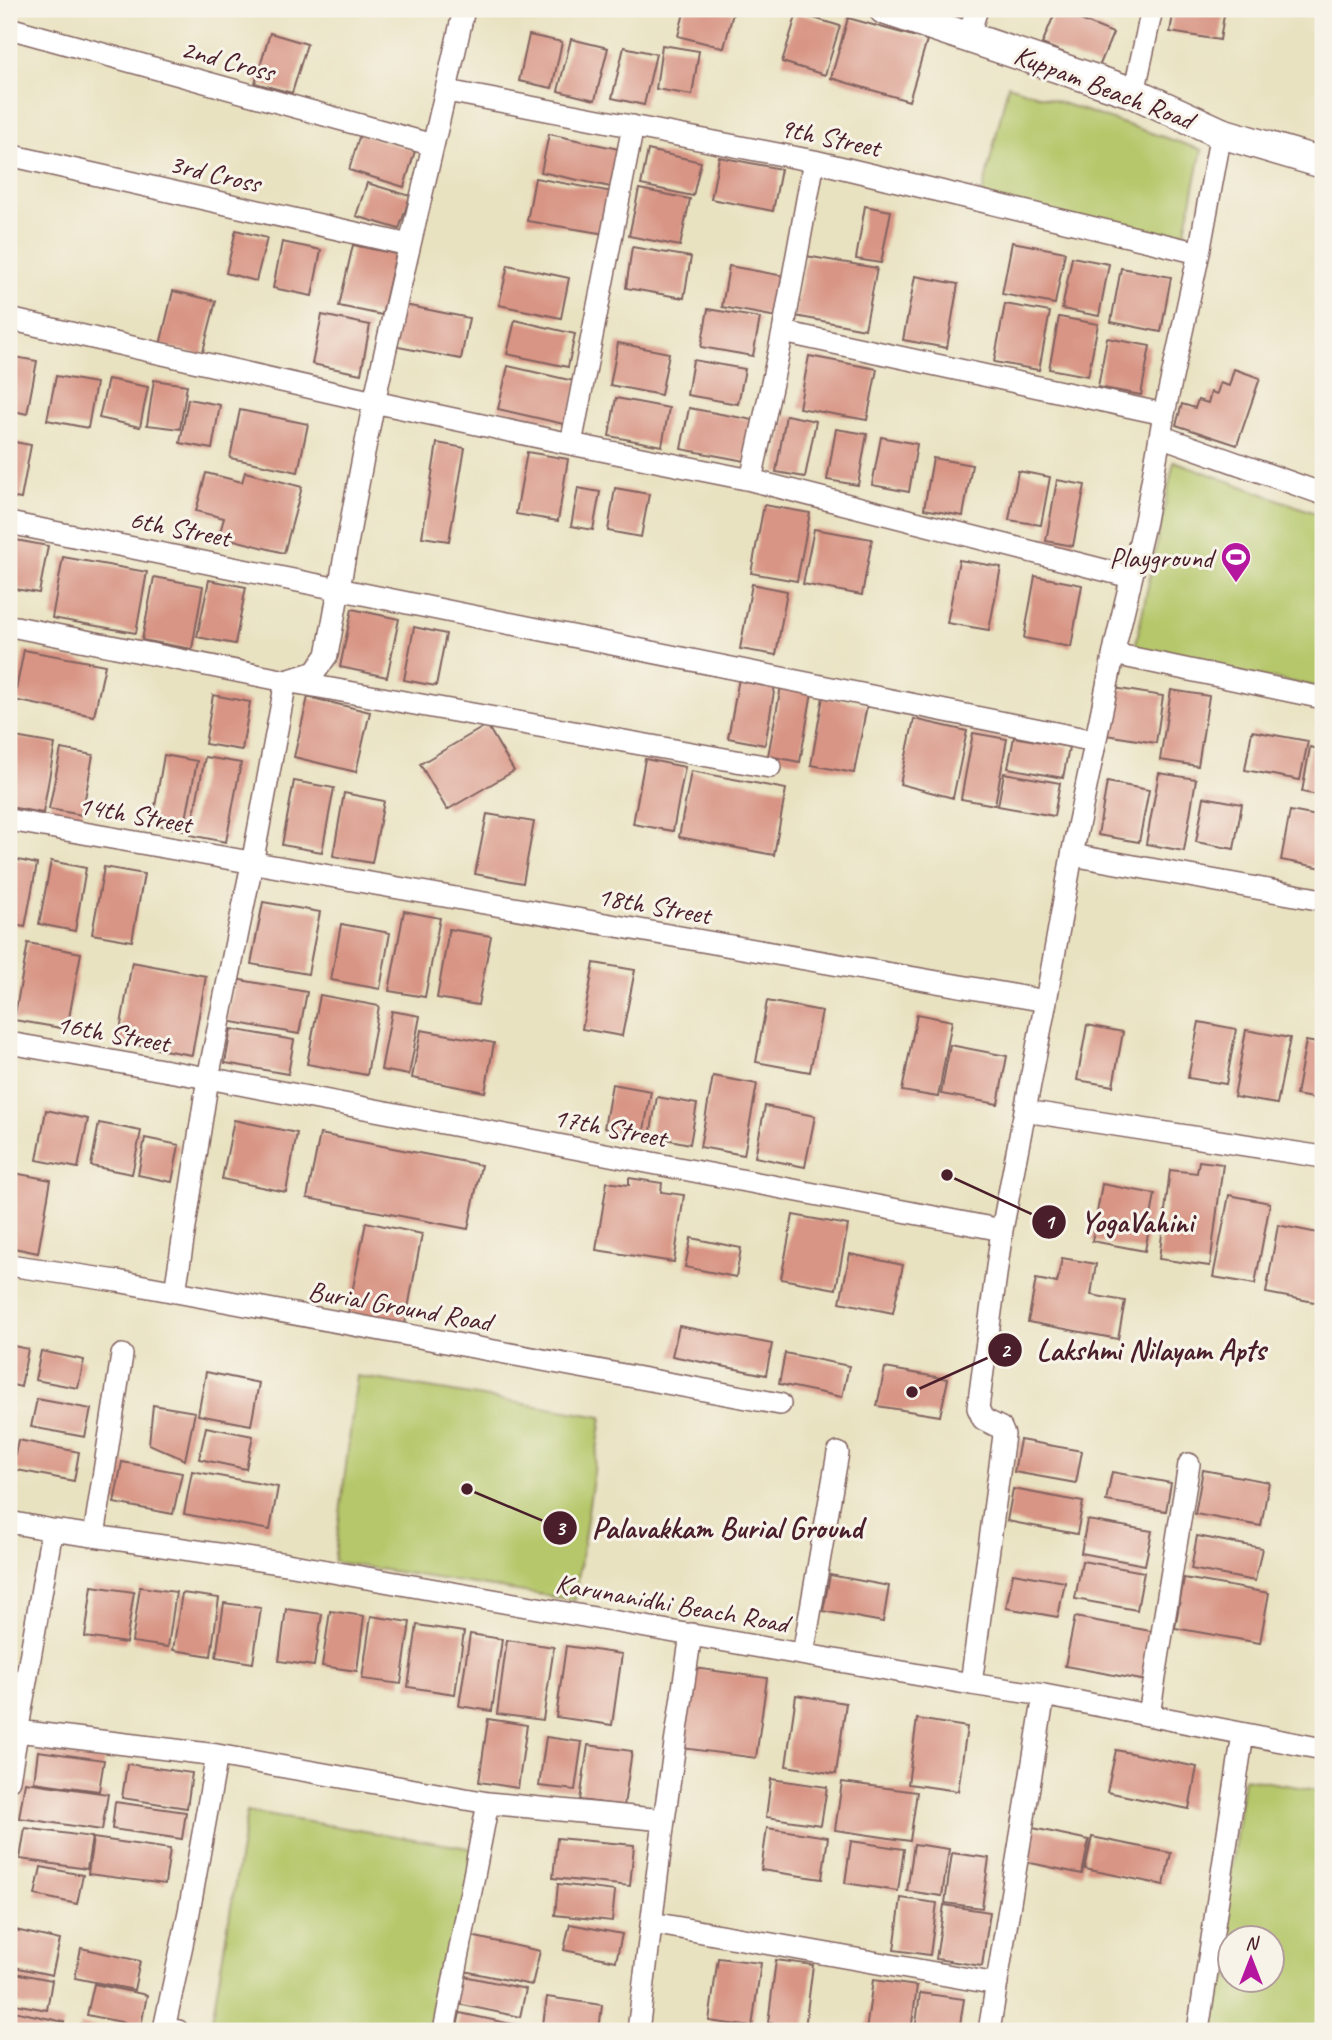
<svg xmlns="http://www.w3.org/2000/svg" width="1332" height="2040" font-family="Caveat,sans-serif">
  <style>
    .green { fill: #b5c76b; stroke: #80734b; stroke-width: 2; fill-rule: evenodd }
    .building { fill: #d89484 }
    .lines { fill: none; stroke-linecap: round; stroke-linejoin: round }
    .street-casing { stroke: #826360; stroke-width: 24 }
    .secondary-casing { stroke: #826360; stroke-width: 33 }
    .street { stroke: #fff; stroke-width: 21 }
    .secondary { stroke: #fff; stroke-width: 30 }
    .labels { text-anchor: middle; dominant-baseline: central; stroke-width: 6; stroke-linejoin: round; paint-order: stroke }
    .street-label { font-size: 28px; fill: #4a1f2b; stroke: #f7f3e8 }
    .poi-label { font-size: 28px; fill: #4a1f2b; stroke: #f7f3e8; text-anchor: end }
    .leader { fill: none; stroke: #4a1f2b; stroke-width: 2.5 }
    .callout-dot { fill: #4a1f2b; stroke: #f7f3e8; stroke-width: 2.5 }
    .mark-label { font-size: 21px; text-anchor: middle; font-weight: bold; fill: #fff }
    .callout-label { font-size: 30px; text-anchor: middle; font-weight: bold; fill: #4a1f2b; stroke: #f7f3e8; stroke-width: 6; stroke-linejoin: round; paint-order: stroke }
  </style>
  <rect width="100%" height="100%" fill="#f7f3e8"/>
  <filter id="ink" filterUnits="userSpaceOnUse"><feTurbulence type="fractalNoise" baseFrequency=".0143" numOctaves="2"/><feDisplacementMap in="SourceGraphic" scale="14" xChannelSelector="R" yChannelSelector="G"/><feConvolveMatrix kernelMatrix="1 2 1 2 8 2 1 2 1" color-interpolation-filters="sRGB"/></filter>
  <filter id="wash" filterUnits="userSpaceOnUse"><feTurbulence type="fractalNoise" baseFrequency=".00686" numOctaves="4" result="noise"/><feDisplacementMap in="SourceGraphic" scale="28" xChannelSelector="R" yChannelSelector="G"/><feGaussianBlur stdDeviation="1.57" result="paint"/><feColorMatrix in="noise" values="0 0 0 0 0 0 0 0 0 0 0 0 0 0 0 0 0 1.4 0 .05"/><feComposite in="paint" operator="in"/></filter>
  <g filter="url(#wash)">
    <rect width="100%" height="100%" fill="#e9e2c1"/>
    <!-- green -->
    <path class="green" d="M1008,85L1202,150L1182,245L982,195Z
      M1174,461L1323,516V688L1134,653Z
      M357,1376L602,1417L575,1600L334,1562Z
      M1244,1778L1323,1791V2031H1209ZM1230,1938H1272V1980H1230Z
      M247,1812L475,1849L445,2031H277L212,2020Z"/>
    <g id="blocks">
      <!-- building -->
      <path class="building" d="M685,9H734L724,48L678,36Z
        M1174,9H1225L1220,40L1170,32Z
        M1056,10L1113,33L1099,67L1042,44Z
        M797,13L840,26L825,75L782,62Z
        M848,18L927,40L909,101L831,78Z
        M270,33L307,44L292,93L255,83Z
        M529,35L562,42L552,88L519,81Z
        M571,39L608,48L595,100L558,91Z
        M662,45L699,51L692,95L656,89Z
        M624,47L656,54L644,105L612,98Z
        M360,134L415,151L404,187L349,170Z
        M549,134L623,150L615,188L541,172Z
        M648,150L701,162L693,196L641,185Z
        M719,157L781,169L773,211L711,199Z
        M535,178L613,192L606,234L527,221Z
        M367,183L410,196L399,229L356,216Z
        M639,189L690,199L680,246L629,236Z
        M865,206L891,211L881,263L856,259Z
        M236,230L267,238L256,281L226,273Z
        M282,242L321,250L312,296L273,288Z
        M1012,242L1065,252L1055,304L1002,294Z
        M353,245L396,254L382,315L339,306Z
        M632,247L691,257L684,298L626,288Z
        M806,256L877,268L865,329L795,316Z
        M1072,257L1109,264L1099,316L1062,309Z
        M508,265L569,278L561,318L499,305Z
        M729,266L784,276L777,317L722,307Z
        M1121,268L1171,277L1161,332L1111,322Z
        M915,276L958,284L947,348L903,340Z
        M173,291L216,301L202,355L160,345Z
        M400,304L469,318L461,359L393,346Z
        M1005,304L1050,312L1039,370L994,362Z
        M708,309L760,318L753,356L701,347Z
        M322,315L370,325L361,374L312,364Z
        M1059,317L1098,324L1088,376L1049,369Z
        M515,320L575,334L568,367L507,354Z
        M1107,338L1150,346L1141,395L1098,387Z
        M618,343L669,353L661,395L610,385Z
        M9,356L37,361L27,414L9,410Z
        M809,356L877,369L867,420L799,408Z
        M693,360L745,369L738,404L687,395Z
        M508,366L578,382L568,425L498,409Z
        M1234,369L1260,378L1237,445L1176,425L1182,404L1195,408L1198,400L1208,403L1211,392L1217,394L1220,383L1229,386Z
        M56,376L96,383L88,428L47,420Z
        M108,379L148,387L140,427L99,418Z
        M154,380L187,385L180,429L147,425Z
        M616,398L669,408L662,446L609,436Z
        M188,399L220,405L212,449L180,443Z
        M689,408L753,420L745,461L681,449Z
        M240,410L308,424L298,472L230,458Z
        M786,415L816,421L805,477L776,472Z
        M836,429L867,434L858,485L827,480Z
        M881,437L917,444L909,492L872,485Z
        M9,441L31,445L21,499L9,497Z
        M437,443L465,448L449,541L422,537Z
        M527,452L568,459L558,521L516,514Z
        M933,458L972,465L963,516L924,509Z
        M1018,471L1050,477L1041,525L1009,520Z
        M245,472L302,487L284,553L219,536L224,518L196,511L206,473L242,482Z
        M1057,480L1085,485L1073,546L1046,541Z
        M578,488L600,492L593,530L571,526Z
        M615,488L649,494L641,537L608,531Z
        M764,505L810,513L797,581L751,573Z
        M814,529L872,539L862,595L803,584Z
        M16,540L48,546L39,593L9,588Z
        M63,557L147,572L136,633L52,618Z
        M959,560L1001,567L989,630L947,623Z
        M1035,576L1082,585L1071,647L1024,638Z
        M154,577L203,586L192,649L142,640Z
        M209,580L246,587L235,644L197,637Z
        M752,584L787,591L776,655L740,649Z
        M352,609L399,619L387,677L340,667Z
        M414,627L446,634L436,686L404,680Z
        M24,650L105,665L94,716L14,700Z
        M740,673L776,680L765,745L728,738Z
        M782,681L813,686L800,762L768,756Z
        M1114,688L1163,696L1156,743L1106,735Z
        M1171,690L1209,696L1198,766L1160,760Z
        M213,695L250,702L242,750L205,744Z
        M308,697L370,712L356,772L294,757Z
        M823,697L867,705L854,773L811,765Z
        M914,719L967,731L953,798L900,784Z
        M487,725L514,771L447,810L420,764Z
        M1252,731L1308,741L1300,780L1245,770Z
        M973,733L1007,739L995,805L961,799Z
        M15,737L55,744L43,813L9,807V771Z
        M1014,737L1069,747L1063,778L1008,768Z
        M1310,747L1323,750V796L1302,792Z
        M61,749L93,755L82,815L49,809Z
        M164,755L197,761L184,830L152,824Z
        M205,757L241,763L226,842L190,835Z
        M645,759L685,767L673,831L633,824Z
        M691,771L786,789L774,855L679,837Z
        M1004,773L1060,783L1054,816L998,806Z
        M1159,773L1196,779L1184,851L1146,844Z
        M294,781L334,788L322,852L282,845Z
        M1107,782L1149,790L1139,842L1098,835Z
        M344,793L384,801L372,863L333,856Z
        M1204,797L1242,804L1234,849L1196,842Z
        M1290,811L1323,817V868L1281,860Z
        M487,814L534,822L523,883L475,874Z
        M9,858L37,864L25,927L9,924Z
        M51,861L86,868L75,931L39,924Z
        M104,867L144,874L132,941L92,934Z
        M263,902L320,912L308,974L251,964Z
        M404,911L440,918L425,997L389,991Z
        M341,924L390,933L380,989L331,980Z
        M449,929L491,936L478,1005L437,998Z
        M28,943L81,953L67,1029L14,1020Z
        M132,962L206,976L192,1055L118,1042Z
        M594,963L635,970L622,1036L582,1029Z
        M235,979L307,992L299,1034L227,1021Z
        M320,995L379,1006L367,1075L307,1064Z
        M767,1001L822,1011L810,1072L756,1062Z
        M392,1011L420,1016L409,1075L381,1070Z
        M917,1014L952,1021L938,1097L902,1091Z
        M1199,1022L1236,1029L1226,1084L1188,1078Z
        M1087,1025L1123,1032L1113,1086L1077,1080Z
        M231,1029L294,1040L288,1074L225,1063Z
        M421,1030L494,1043L485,1092L412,1078Z
        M1246,1030L1290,1038L1277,1104L1234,1097Z
        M1306,1041L1323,1044V1100L1296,1095Z
        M950,1045L1007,1056L998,1104L941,1094Z
        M713,1076L757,1084L744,1155L700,1147Z
        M612,1084L651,1091L643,1136L604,1128Z
        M657,1097L697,1104L690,1144L650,1136Z
        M765,1106L815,1116L805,1167L755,1157Z
        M46,1110L88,1119L78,1168L37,1160Z
        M234,1120L297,1133L286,1192L222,1179Z
        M99,1123L141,1131L132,1174L91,1166Z
        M320,1134L481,1165L468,1229L307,1198Z
        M145,1138L179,1145L172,1182L138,1175Z
        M1199,1161L1223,1164L1210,1266L1159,1259L1170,1170L1197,1173Z
        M9,1172L51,1180L38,1253L9,1247Z
        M629,1178L662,1183L661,1192L684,1195L674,1262L596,1250L607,1182L629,1185Z
        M1102,1184L1155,1194L1145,1251L1092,1241Z
        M1229,1195L1270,1203L1255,1284L1213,1277Z
        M793,1215L848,1225L836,1289L781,1279Z
        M366,1222L422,1234L405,1324L348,1313Z
        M1278,1225L1323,1234V1287L1320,1303L1266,1293Z
        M691,1238L741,1248L736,1277L685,1267Z
        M850,1254L903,1265L893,1313L840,1302Z
        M1062,1258L1096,1264L1091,1295L1125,1301L1118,1339L1028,1322L1036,1279L1057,1283Z
        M679,1326L772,1344L766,1375L672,1356Z
        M9,1345L28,1349L21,1387L9,1384Z
        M41,1351L84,1360L78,1388L35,1380Z
        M785,1353L849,1366L842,1397L779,1384Z
        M885,1368L948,1379L940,1416L877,1406Z
        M206,1372L259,1383L251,1425L198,1415Z
        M37,1399L91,1409L85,1437L31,1427Z
        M153,1405L195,1412L185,1460L149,1444Z
        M206,1427L253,1436L246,1469L199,1459Z
        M18,1440L79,1452L74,1481L12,1469Z
        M1020,1440L1082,1451L1076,1483L1014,1472Z
        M122,1462L182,1473L173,1514L114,1503Z
        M1203,1470L1269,1482L1261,1526L1195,1514Z
        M192,1471L278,1487L270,1530L184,1514Z
        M1112,1472L1171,1483L1166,1511L1106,1501Z
        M1013,1489L1083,1502L1077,1534L1007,1521Z
        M1087,1520L1152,1531L1145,1565L1081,1553Z
        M1197,1536L1262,1548L1255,1581L1191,1569Z
        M1082,1561L1144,1572L1137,1610L1075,1599Z
        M1013,1573L1065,1582L1058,1617L1006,1608Z
        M830,1575L889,1586L883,1622L823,1611Z
        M1184,1578L1269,1593L1260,1643L1175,1628Z
        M92,1586L134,1592L126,1643L85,1637Z
        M140,1587L176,1592L168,1647L132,1642Z
        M182,1593L219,1598L211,1656L173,1650Z
        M224,1603L261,1608L253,1663L216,1657Z
        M286,1609L322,1614L314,1666L279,1661Z
        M330,1611L364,1616L357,1671L322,1666Z
        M371,1616L410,1622L401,1684L362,1679Z
        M1075,1617L1156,1632L1147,1681L1065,1666Z
        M417,1625L464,1632L455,1694L408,1687Z
        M470,1634L502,1639L492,1711L459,1706Z
        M507,1640L554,1647L543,1720L497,1714Z
        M566,1646L622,1654L612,1725L556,1717Z
        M694,1668L767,1678L756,1758L682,1748Z
        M796,1695L846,1703L836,1774L786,1766Z
        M488,1719L527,1725L518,1788L479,1782Z
        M917,1719L967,1727L958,1791L908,1784Z
        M546,1737L582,1742L575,1790L539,1786Z
        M588,1745L632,1751L624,1806L580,1800Z
        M1116,1750L1197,1767L1189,1809L1107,1792Z
        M38,1751L104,1760L99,1791L34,1782Z
        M127,1764L192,1773L187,1808L122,1798Z
        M771,1779L827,1787L821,1825L766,1817Z
        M25,1782L108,1794L102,1830L19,1818Z
        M842,1782L917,1792L910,1841L835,1830Z
        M115,1802L186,1812L182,1839L112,1829Z
        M25,1828L92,1837L87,1869L20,1859Z
        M767,1828L828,1837L822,1879L761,1870Z
        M1033,1828L1089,1840L1082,1874L1026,1862Z
        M1092,1837L1171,1853L1164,1885L1085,1869Z
        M93,1838L170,1849L165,1884L88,1874Z
        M557,1838L634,1845L630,1886L553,1878Z
        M851,1841L904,1849L898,1891L845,1883Z
        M914,1844L949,1849L942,1896L907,1891Z
        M952,1853L989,1858L982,1908L945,1903Z
        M41,1867L83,1875L77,1904L35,1895Z
        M558,1884L615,1891L612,1921L555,1915Z
        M901,1898L937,1903L930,1955L894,1950Z
        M944,1905L990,1912L982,1966L936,1959Z
        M570,1924L622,1934L616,1961L564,1950Z
        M11,1929L60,1940L52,1975L9,1966Z
        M471,1936L540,1951L532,1985L464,1971Z
        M81,1948L140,1961L134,1990L75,1978Z
        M718,1958L761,1963L752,2027L709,2021Z
        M776,1960L813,1965L805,2028L768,2023Z
        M15,1973L52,1980L47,2010L9,2003Z
        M459,1975L526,1989L520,2017L453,2003Z
        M873,1980L917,1986L911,2031H866Z
        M94,1984L147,1995L141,2026L87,2015Z
        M920,1993L964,1999L959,2031H915Z
        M547,1997L602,2005L599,2031L543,2024Z
        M9,2010L64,2022L62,2031H9Z
        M460,2013L525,2027L524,2031H456Z
        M80,2024L110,2030V2031H79Z"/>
    </g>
  </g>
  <g filter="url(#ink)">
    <use href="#blocks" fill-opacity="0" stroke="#826360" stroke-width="2"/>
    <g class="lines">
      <!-- street casing -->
      <g class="street-casing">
        <path id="street" d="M9,28L433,145
          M968,37L977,9
          M447,91L814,161L1199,253
          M1134,93L1152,9
          M9,155L409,245
          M9,319L374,402L571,444L751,480L1131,577
          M783,332L1164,414
          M1160,436L1323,494
          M571,444L633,126
          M751,480L783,332L814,161
          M9,523L1095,741
          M16,627L286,681L770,767
          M1114,654L1323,698
          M9,820L1046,1001
          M1072,855L1323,900
          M9,1043L208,1078L1002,1230
          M1025,1111L1323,1157
          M9,1265L117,1281L780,1404
          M175,1292L208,1078L252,864L286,681L315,672L327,655C343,569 357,483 375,398C403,268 436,139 464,9
          M9,1522L52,1530L287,1564L971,1684L1044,1695L1323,1749
          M94,1536L122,1355
          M803,1654L838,1453
          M971,1684L1004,1435L1001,1428L983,1419L978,1408L1002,1230L1046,1001L1072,855L1116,642L1145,521L1164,414L1199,253L1221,133
          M1149,1715L1189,1464
          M17,1731L217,1755L488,1803L664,1820
          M9,1780L52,1530
          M652,1923L997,1984
          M178,2031L164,2029L189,1912L217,1755
          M444,2031L488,1803
          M638,2031L664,1820L691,1634
          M989,2031L1044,1695
          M1198,2031L1243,1734"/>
      </g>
      <!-- secondary casing -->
      <g class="secondary-casing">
        <path id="secondary" d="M884,9L1134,93L1221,133L1323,163"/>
      </g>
      <!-- street -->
      <use href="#street" class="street"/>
      <!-- secondary -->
      <use href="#secondary" class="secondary"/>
    </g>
  </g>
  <!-- icons -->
  <defs>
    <g id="stadium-pin" transform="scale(1.575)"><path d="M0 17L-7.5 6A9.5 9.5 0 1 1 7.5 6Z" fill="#b5179e" stroke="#f7f3e8"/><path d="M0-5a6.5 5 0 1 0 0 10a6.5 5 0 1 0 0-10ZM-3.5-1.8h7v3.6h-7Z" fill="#fff"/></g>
  </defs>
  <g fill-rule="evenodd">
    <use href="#stadium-pin" x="1236" y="557"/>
  </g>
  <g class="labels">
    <!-- street labels -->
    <g class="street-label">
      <text transform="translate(228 60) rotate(15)">2nd Cross</text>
      <text transform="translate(1104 87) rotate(21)">Kuppam Beach Road</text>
      <text transform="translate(830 137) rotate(12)">9th Street</text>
      <text transform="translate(215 173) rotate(13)">3rd Cross</text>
      <text transform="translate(180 528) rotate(11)">6th Street</text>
      <text transform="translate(135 814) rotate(10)">14th Street</text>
      <text transform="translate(654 905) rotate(10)">18th Street</text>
      <text transform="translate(113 1033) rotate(10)">16th Street</text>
      <text transform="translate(610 1127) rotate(11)">17th Street</text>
      <text transform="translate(400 1306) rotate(10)">Burial Ground Road</text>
      <text transform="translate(672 1603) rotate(10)">Karunanidhi Beach Road</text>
    </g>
    <!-- poi labels -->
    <g class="poi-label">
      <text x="1213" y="557">Playground</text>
    </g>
  </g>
  <!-- callouts -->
  <path class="leader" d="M947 1175L1049 1222M912 1392L1005 1350M467 1489L560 1528"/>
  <g class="callout-dot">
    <circle cx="947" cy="1175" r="7"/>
    <circle cx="912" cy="1392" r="7"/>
    <circle cx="467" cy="1489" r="7"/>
    <circle cx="1049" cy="1222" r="18"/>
    <circle cx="1005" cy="1350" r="18"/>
    <circle cx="560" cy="1528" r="18"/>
  </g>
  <g class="mark-label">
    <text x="1049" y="1229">1</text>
    <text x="1005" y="1357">2</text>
    <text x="560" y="1535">3</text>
  </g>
  <g class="callout-label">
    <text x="1137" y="1232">YogaVahini</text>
    <text x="1151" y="1360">Lakshmi Nilayam Apts</text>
    <text x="727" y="1538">Palavakkam Burial Ground</text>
  </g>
  <!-- margin -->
  <rect width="1332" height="2040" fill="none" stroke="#f7f3e8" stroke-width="35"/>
  <!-- north arrow -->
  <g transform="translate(1251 1959)"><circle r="33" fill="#f7f3e8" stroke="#b29e9c" stroke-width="2"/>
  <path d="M0-5L12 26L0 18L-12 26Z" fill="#b5179e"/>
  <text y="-10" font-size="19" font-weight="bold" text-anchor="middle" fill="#4a1f2b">N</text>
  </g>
</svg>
